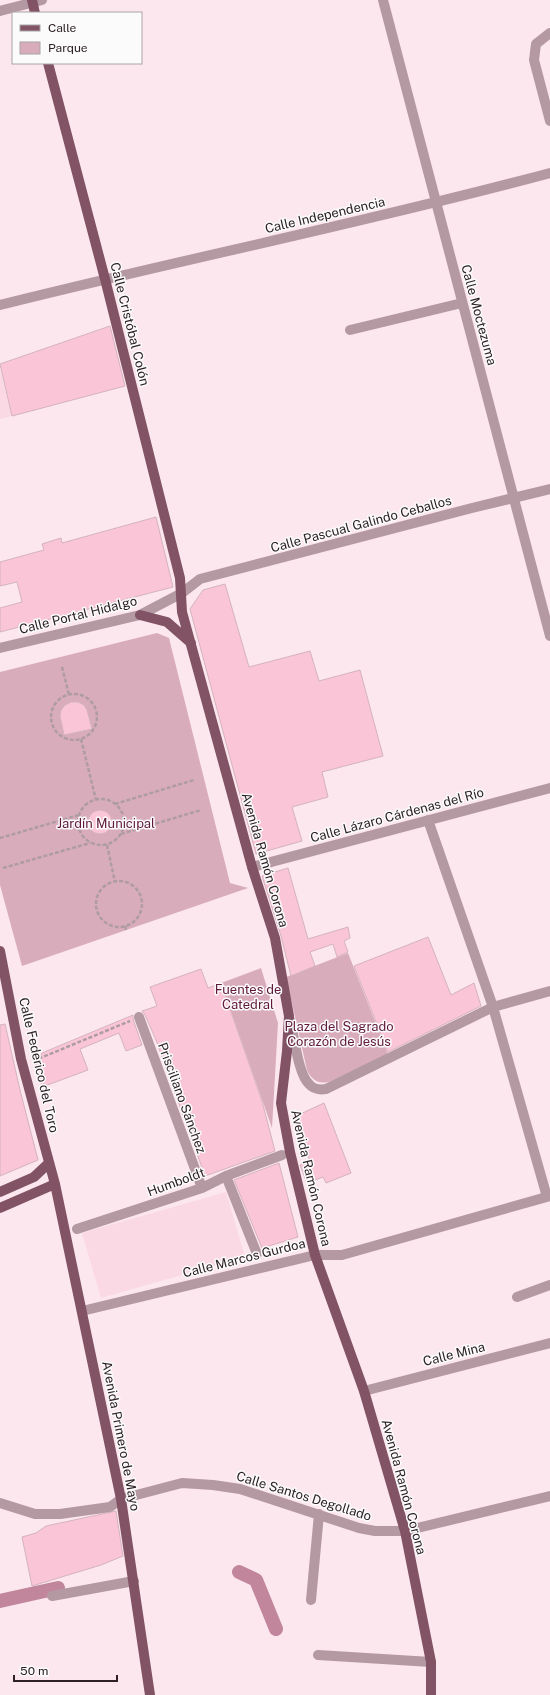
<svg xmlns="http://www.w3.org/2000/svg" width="550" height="1695" font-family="'Public Sans',sans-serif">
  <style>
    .built { fill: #fbd9e4 }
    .green { fill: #d9acbb }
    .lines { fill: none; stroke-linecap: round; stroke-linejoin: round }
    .canal { stroke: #c1869c; stroke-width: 14 }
    .building { fill: #f9c5d7; stroke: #d4b3be }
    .path { stroke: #ae9ca2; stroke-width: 2.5; stroke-dasharray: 4 2; stroke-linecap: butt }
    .minor { stroke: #b499a2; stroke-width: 10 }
    .major { stroke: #815364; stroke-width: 10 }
    .labels { text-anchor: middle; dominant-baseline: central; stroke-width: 3; stroke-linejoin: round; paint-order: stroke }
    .street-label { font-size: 13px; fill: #2d2125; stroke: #fbfbfb }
    .park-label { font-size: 13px; fill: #60193a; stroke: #fbfbfb }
  </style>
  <rect width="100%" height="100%" fill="#fce7ee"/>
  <!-- built -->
  <path class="built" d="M0,369L12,416L0,419Z
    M226,1192L245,1257L101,1298L82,1233Z"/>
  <!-- green -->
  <path class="green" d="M157,633L169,638L230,883L248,888L22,966L0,885V672Z
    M348,953L388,1054L331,1081C320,1085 312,1081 307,1070L286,977Z
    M261,968L278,1023L272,1128L221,983Z"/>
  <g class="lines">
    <!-- canal -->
    <path class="canal" d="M239,1572L256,1580L276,1629
      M0,1601L58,1588"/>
  </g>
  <!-- building -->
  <path class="building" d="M110,326L125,386L12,416L0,364Z
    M156,517L173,587L0,632V608L22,602L17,582L0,586V562L44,550L42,544L61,538L62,543Z
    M225,584L249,667L310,651L319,681L360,670L383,756L322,772L328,797L292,807L302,841L256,854L190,609L203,590Z
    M71,702H78L84,705L87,710L92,729L64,735L60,716L61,710L65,705Z
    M88 822a12 12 0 1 1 24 0a12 12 0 1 1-24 0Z
    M288,868L308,939L348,927L350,938L344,941L348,952L337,957L333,944L310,952L315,966L291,976L281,936L262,876Z
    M428,937L451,995L474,983L481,1006L388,1052L354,966Z
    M201,969L208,988L221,983L262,1101L275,1151L205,1176L156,1040L145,1015L142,1011L157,1006L150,987Z
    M133,1015V1019L142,1045L126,1051L119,1033L80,1049L88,1070L42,1087L36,1065L42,1053Z
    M5,1024L20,1090L38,1160L0,1176V1025Z
    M324,1103L351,1173L326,1183L323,1177L307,1183L300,1165L310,1161L294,1117Z
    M279,1163L298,1237L262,1248L234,1180Z
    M116,1511L123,1556L101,1565L32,1586L22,1537L36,1533L46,1526Z"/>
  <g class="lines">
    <!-- path -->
    <path class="path" d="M62,667L69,695
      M51 717a23 23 0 1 1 46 0a23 23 0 1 1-46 0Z
      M81,739L96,800
      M78 822a23 23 0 1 1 46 0a23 23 0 1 1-46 0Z
      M115,804L194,780
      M121,834L201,810
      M0,838L79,815
      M107,845L115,882
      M3,868L90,843
      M96 904a23 23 0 1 1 46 0a23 23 0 1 1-46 0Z
      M125,926L126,930
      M33,1061L130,1021"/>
    <!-- minor -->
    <path class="minor" d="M383,0L550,636
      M0,11L42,0
      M550,33L536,44L534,60L550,121
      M0,305C183,259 368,222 550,173
      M350,330L462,303
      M0,648L140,615L182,593L200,579L472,508L550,489
      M428,820L493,1007L547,1197
      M252,867L550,788
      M139,1017L202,1188
      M290,1020C294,1035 298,1074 309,1084C313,1089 320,1090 326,1089L493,1007L550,991
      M226,1176L257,1254
      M77,1229L202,1188L226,1176L282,1155
      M517,1297L550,1285
      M82,1311L315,1255H342L550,1196
      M364,1391L550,1343
      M0,1503L35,1514H60L110,1507L121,1499L182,1483L213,1485L240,1489L359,1528L375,1531H405L550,1496
      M52,1596L134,1581
      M311,1600L319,1514
      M318,1655L431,1662"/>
    <!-- major -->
    <path class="major" d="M32,0L35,13
      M48,63L105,279L180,578L182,612L252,867L275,938L289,1016L287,1051L281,1103L290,1152L315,1255L364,1391L405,1531L431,1662V1695
      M140,615L167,622L191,643
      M0,951L21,1059L55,1184L121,1499L150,1695
      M0,1192L34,1177L49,1163
      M0,1208L55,1184"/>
  </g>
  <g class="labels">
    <!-- street labels -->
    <g class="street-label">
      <text transform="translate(325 215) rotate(-13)">Calle Independencia</text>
      <text transform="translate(479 315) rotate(75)">Calle Moctezuma</text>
      <text transform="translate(130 324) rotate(76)">Calle Cristóbal Colón</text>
      <text transform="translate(361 524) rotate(-15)">Calle Pascual Galindo Ceballos</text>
      <text transform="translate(78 615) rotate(-14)">Calle Portal Hidalgo</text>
      <text transform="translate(397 815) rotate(-15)">Calle Lázaro Cárdenas del Río</text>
      <text transform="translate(265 860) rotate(74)">Avenida Ramón Corona</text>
      <text transform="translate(39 1065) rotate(77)">Calle Federico del Toro</text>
      <text transform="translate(182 1098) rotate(70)">Prisciliano Sánchez</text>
      <text transform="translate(311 1178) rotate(77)">Avenida Ramón Corona</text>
      <text transform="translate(176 1182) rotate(-20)">Humboldt</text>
      <text transform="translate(244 1258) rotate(-14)">Calle Marcos Gurdoa</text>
      <text transform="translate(454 1354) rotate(-14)">Calle Mina</text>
      <text transform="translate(121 1436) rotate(79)">Avenida Primero de Mayo</text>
      <text transform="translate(404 1487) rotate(75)">Avenida Ramón Corona</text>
      <text transform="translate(304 1496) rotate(17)">Calle Santos Degollado</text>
    </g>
    <!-- park labels -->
    <g class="park-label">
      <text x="106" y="823">Jardín Municipal</text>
      <text x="248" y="989">Fuentes de<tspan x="248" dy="15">Catedral</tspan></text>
      <text x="339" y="1026">Plaza del Sagrado<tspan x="339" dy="15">Corazón de Jesús</tspan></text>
    </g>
  </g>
  <!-- legend -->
  <rect x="12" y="12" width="130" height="52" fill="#fbfbfb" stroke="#a9a4a5"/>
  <rect x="20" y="25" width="20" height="6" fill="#815364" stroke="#a9a4a5"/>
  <text x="48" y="32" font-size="12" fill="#2d2125">Calle</text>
  <rect x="20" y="42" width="20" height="12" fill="#d9acbb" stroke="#a9a4a5"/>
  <text x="48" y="52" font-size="12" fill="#2d2125">Parque</text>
  <!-- scale -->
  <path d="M14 1675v6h103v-6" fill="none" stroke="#2d2125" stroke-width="2"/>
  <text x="20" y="1675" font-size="12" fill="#2d2125" stroke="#fbfbfb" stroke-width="3" paint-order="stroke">50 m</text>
</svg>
